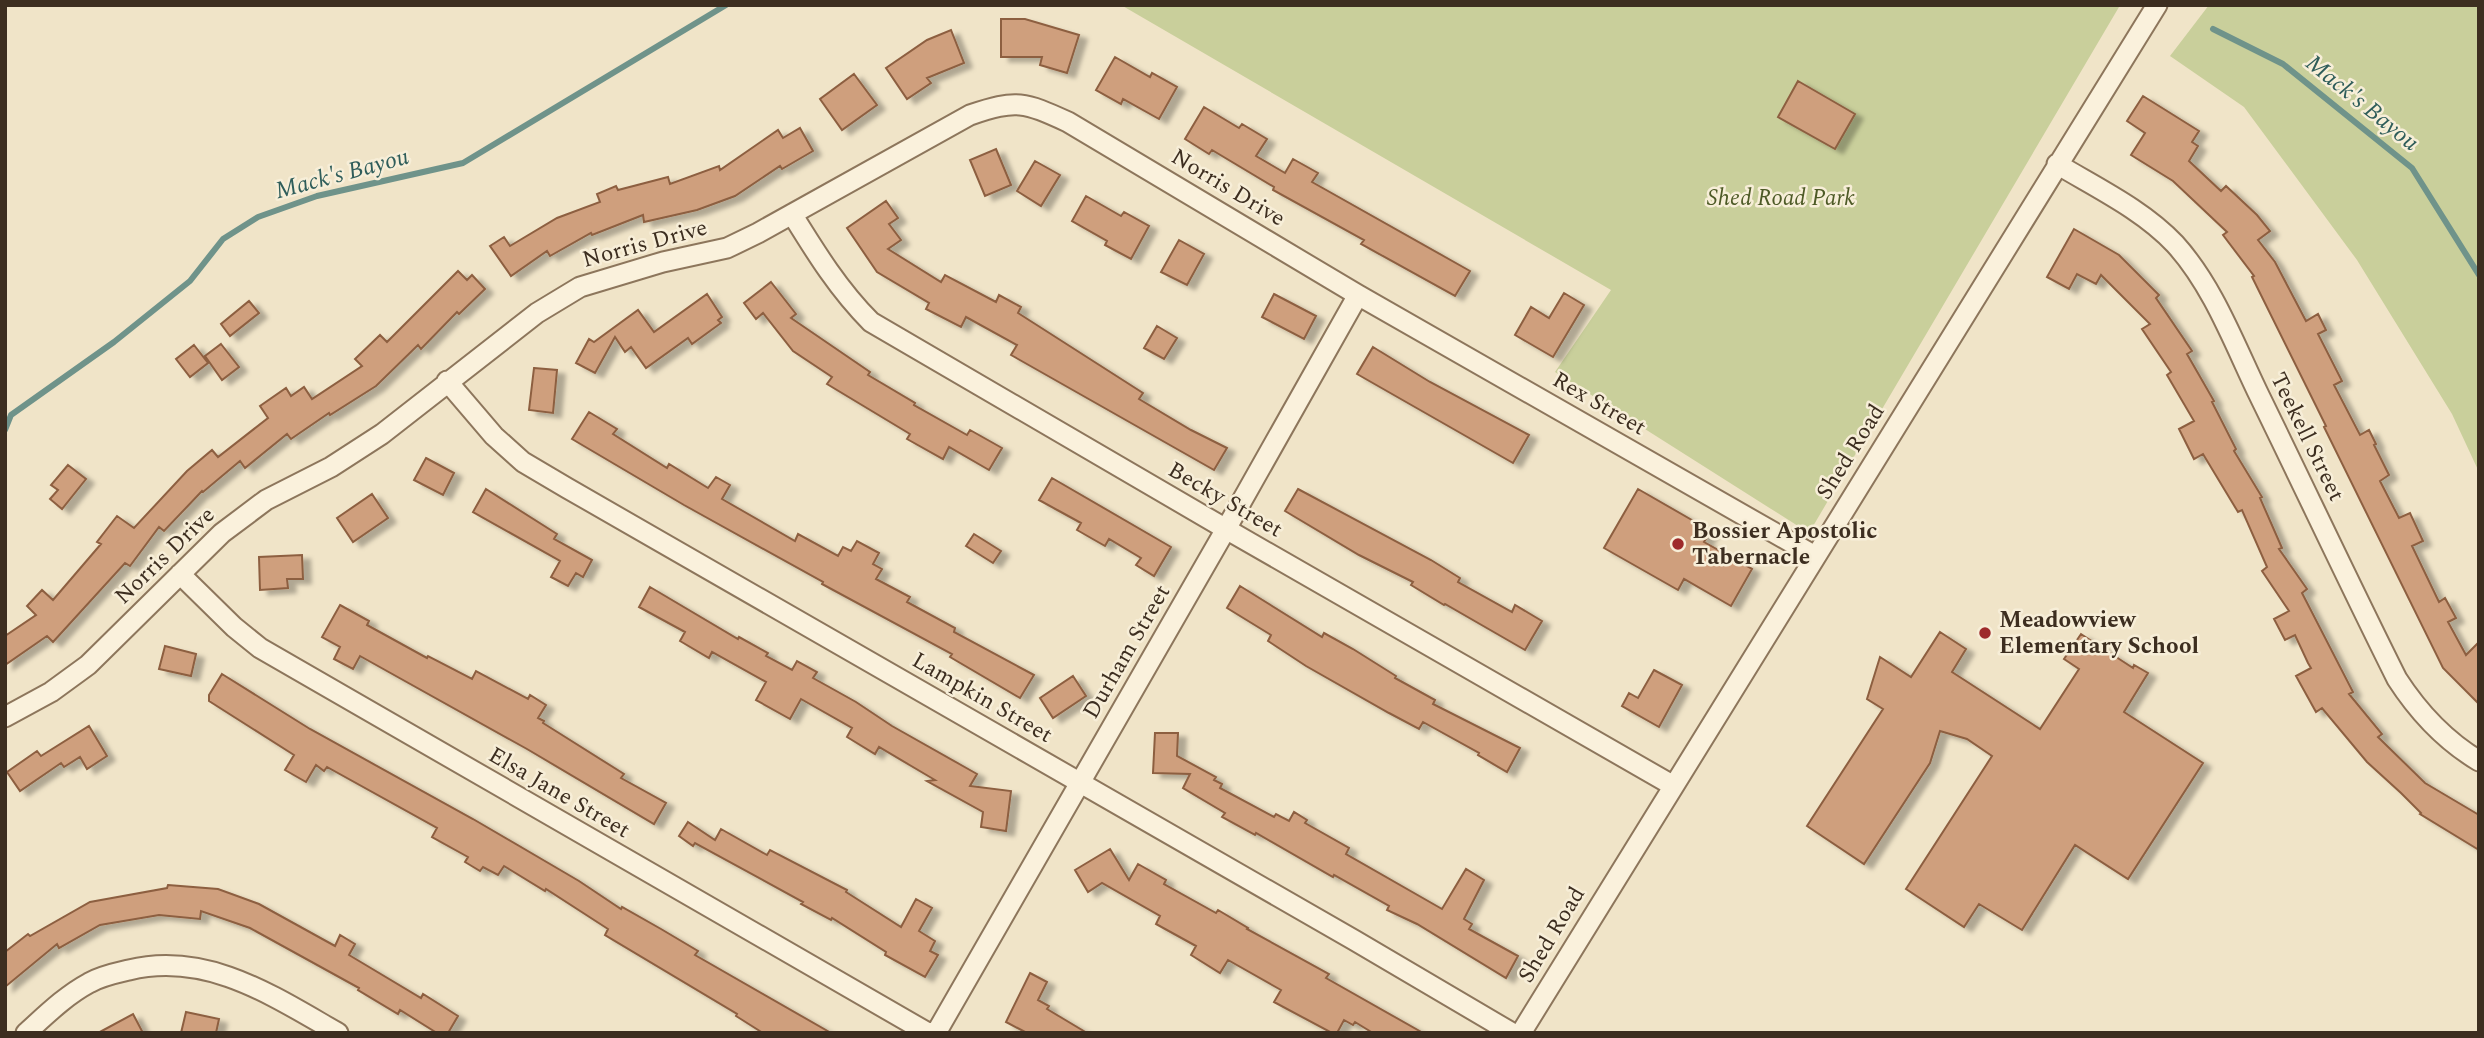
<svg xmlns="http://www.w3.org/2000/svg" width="2484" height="1038" font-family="Spectral,serif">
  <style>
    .green { fill: #c9cf9b }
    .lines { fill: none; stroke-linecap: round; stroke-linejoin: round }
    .stream { stroke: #6f938a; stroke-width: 6 }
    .building { fill: #cf9f7d; stroke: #8d5f41; stroke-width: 2; filter: url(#shadow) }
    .minor-casing { stroke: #8d765c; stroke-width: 23 }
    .minor { stroke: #faf1dc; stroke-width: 19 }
    .poi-dot { fill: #9e2a2b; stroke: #f7eed8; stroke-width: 2.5 }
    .labels { text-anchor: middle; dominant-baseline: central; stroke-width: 5; stroke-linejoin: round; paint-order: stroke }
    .street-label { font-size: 23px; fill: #3d2e20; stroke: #f7eed8 }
    .park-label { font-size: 23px; font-style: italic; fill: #4d5a26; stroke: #f7eed8 }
    .poi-label { font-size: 23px; font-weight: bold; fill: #3d2e20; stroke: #f7eed8; text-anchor: start }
    .water-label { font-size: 24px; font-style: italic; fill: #2f5d5a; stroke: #f7eed8 }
  </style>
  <defs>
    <filter id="shadow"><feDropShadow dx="8" dy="4.5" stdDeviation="2" flood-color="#0004"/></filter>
  </defs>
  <rect width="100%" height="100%" fill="#f0e4c8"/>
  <!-- green -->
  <path class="green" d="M1121,5H2117L2119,7L1809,533L1555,372L1611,290Z
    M2209,5H2479V472L2452,414L2357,260L2244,107L2170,56Z"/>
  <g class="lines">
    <!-- stream -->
    <path class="stream" d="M2213,29L2283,64L2412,168L2479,275
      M5,430L11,415L114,342L190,281L223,239L258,217L317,196L463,163L726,5"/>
  </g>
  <!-- building -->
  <path class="building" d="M1001,19H1025L1079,35L1067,73L1040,65L1042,57H1001Z
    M951,30L964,63L927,78L931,83L907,99L886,68L927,40Z
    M1115,57L1150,77L1152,73L1177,87L1159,119L1123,99L1121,104L1096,90Z
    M854,74L877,105L842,130L820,99Z
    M1798,81L1855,114L1835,149L1778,117Z
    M2143,96L2199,131L2192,142L2198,146L2189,161L2221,191L2226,186L2257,215L2270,231L2258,240L2275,262L2306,321L2318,314L2326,330L2318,334L2342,381L2334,385L2360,435L2369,430L2376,444L2374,445L2389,475L2380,481L2399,518L2410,513L2423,541L2412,546L2439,602L2445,598L2456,618L2448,622L2466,655L2479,642V704L2443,668L2324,427L2326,426L2252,277L2254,276L2223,235L2227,232L2173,181L2131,155L2145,133L2127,121Z
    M1204,107L1239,128L1242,124L1267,139L1256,156L1285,173L1293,159L1318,173L1312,182L1470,271L1455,296L1361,244L1364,240L1273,190L1274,187L1212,150L1209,154L1185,139Z
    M800,128L813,151L782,169L780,166L735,196L697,210L644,222L643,215L592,235L591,233L550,256L547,251L511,276L490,246L504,237L510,246L557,218L600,202L597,194L616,186L618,190L668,177L670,184L719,166L720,170L778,130L783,138Z
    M996,149L1011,185L985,196L970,160Z
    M1035,161L1060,175L1041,206L1017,191Z
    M1086,196L1121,216L1124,212L1149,226L1131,259L1105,245L1107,241L1072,221Z
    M886,201L898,218L889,224L901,240L888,249L941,282L945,275L996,302L999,295L1021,307L1018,313L1143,393L1139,399L1191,430L1227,448L1214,470L1011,355L1017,345L966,317L961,327L926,309L929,303L877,272L847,228Z
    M2074,229L2119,255L2159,295L2156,298L2192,351L2187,354L2214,401L2212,402L2236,449L2234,451L2262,497L2260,498L2282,548L2279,549L2307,589L2302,593L2353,692L2349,694L2382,734L2378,737L2425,783L2479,815V850L2420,814L2421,813L2401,793L2367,762L2322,708L2316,712L2296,676L2311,668L2308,663L2295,635L2285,640L2274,619L2289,611L2262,571L2267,567L2242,510L2238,512L2203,454L2194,459L2179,429L2194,421L2167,375L2171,372L2142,329L2150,324L2101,275L2096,284L2077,274L2069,289L2047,277Z
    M1179,240L1204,254L1187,285L1161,272Z
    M458,271L467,280L472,275L485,289L459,314L457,312L421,349L418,345L376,386L330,415L329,413L291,439L287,434L245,468L240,461L203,492L202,491L164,531L159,527L130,566L125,563L53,642L47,636L5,665V636L36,615L27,606L42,590L53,600L101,544L97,542L117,516L134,528L187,471L212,450L218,457L268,418L260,406L286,388L291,396L304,387L312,399L362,366L355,359L380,335L387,342Z
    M771,282L796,314L791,318L870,372L868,375L915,403L914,405L967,435L970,430L1002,448L989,470L949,447L943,459L907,439L910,434L827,384L832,377L793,351L763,313L756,319L744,303Z
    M1564,293L1584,305L1553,357L1515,335L1531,307L1549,318Z
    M707,294L722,317L718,320L721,323L692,344L688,338L646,368L631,347L625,352L615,337L595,373L576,363L589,339L594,342L638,310L654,332Z
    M1274,294L1316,316L1304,339L1262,317Z
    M249,301L259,313L230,336L221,324Z
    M1157,326L1177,338L1164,359L1144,348Z
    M221,344L239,367L222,380L205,356Z
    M194,345L208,363L190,377L176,359Z
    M1373,347L1430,382L1529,435L1513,463L1357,374Z
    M534,368L557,370L553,413L529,410Z
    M589,412L617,429L613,434L667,468L669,464L708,488L716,477L730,485L722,499L795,541L798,534L838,556L843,547L851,551L857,541L879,553L873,564L882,569L876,579L910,597L907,602L955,628L954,632L1034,675L1020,698L950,657L952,654L822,584L823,582L684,505L572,439Z
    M426,458L454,473L443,495L414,480Z
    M68,465L86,479L62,509L50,499L58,490L51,485Z
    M1052,478L1171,547L1154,576L1136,565L1141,558L1109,539L1105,546L1077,530L1081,523L1039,500Z
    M486,489L557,534L554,539L592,560L583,577L576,573L568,586L551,577L560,561L473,512Z
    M1298,489L1431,560L1460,578L1458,582L1512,612L1515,605L1542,621L1525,650L1445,604L1444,605L1411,585L1413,582L1359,555L1285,511Z
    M1638,489L1711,531L1704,542L1752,569L1731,606L1684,579L1678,590L1604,548Z
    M372,494L388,518L353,542L337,518Z
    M974,534L1001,551L993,563L966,546Z
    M302,555L303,579H287L288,588L260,590L259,557Z
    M1240,586L1322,637L1324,633L1353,649L1396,676L1395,678L1435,700L1433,704L1520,748L1507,772L1478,755L1479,753L1423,722L1419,729L1389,713L1306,666L1268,641L1271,635L1227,608Z
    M650,587L738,639L739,637L768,653L766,656L792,670L797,661L817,672L813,678L856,702L892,726L977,774L970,786L1011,791L1006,831L981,827L983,812L927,781L935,780L879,747L875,754L847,737L852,728L801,699L790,719L756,700L766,682L712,652L709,658L680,641L685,632L639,607Z
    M340,605L369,621L367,625L427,658L428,656L472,679L476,671L528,699L530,695L546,705L538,718L544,721L543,723L624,774L621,778L666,803L654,824L527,749L360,656L353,669L334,659L340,647L322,637Z
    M1940,632L1966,649L1952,672L2040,729L2079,669L2064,659L2081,634L2133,668L2134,665L2148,673L2124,712L2203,763L2128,879L2075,845L2022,930L1979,904L1964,927L1906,889L1992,756L1967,739L1940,731L1930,763L1864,864L1807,826L1883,709L1867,699L1880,657L1911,677Z
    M165,646L196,654L191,676L159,669Z
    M1654,670L1682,685L1659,727L1622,706L1629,693L1638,698Z
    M222,674L310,729L473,819L579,881L621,909L622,907L661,929L698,951L695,955L831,1033H763L736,1016L737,1014L605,935L608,929L546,889L545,891L504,866L498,875L483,867L480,871L465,862L468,857L432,837L437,828L327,767L324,771L316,765L306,782L285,770L294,755L209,701V695Z
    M1073,676L1086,696L1053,718L1040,698Z
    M89,726L107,756L87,769L80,757L64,767L61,763L20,791L7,772L37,751L41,756Z
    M1155,733H1178L1177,756L1216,777L1214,780L1222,784L1220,788L1274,817L1276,814L1289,821L1294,812L1307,820L1305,823L1349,848L1346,854L1442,909L1466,869L1484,880L1464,919L1472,924L1469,929L1518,956L1506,978L1417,924L1387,910L1389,906L1334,875L1333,877L1256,833L1255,835L1222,817L1225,813L1183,788L1190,774L1153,773Z
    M688,822L715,840L721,829L767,855L770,850L847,890L846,892L901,927L916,899L932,908L919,931L935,941L930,951L938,955L925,977L885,955L886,952L832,918L831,920L801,904L803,902L695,843L693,846L679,836Z
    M1110,849L1129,880L1138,864L1166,880L1164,884L1216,913L1218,910L1248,928L1247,929L1329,974L1326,978L1423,1033H1373L1355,1022L1353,1025L1344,1020L1337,1033H1332L1274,1002L1281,990L1228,960L1220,973L1191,955L1196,946L1156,924L1160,916L1102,883L1088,892L1075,870Z
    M168,885L218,889L259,904L335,946L340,935L355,944L349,955L421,998L423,994L458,1016L448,1033H437L400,1010L398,1014L358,990L359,988L250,928L201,911L200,919L159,915L100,925L59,948L57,944L5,987V952L28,934L30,936L90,902L167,888Z
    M1030,973L1047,982L1038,1000L1049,1006L1047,1009L1087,1033H1027L1006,1022Z
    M186,1012L219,1019L216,1033H181Z
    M133,1014L143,1033H98Z"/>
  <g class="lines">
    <!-- minor casing -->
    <g class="minor-casing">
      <path id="minor" d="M2057,164C2097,188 2143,210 2175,244C2214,287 2235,346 2260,397C2306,491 2350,585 2397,679C2419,713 2444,740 2479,761
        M792,214C816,253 839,290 871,322L1226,529L1672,785
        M447,381L494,436L523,462L567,488L1354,940L1512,1033
        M180,574L234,627L260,648L928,1033
        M5,717L51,692L88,665L222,533L266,500L331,467L382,434L537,313L580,287L663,262L727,248L758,233L970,115C1017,99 1024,102 1068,122L1358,295L1815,556
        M26,1033C46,1015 65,996 89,983C101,976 116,973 129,970C207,951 273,996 338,1033
        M936,1033L1226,529L1358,295
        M1521,1033L2157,5"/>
    </g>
    <!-- minor -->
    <use href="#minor" class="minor"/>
  </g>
  <!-- markers -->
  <g class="poi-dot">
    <circle cx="1678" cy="544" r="7"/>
    <circle cx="1985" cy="633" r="7"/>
  </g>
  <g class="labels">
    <!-- street labels -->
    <g class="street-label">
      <text transform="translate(1228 188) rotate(31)">Norris Drive</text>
      <text transform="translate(645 244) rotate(-15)">Norris Drive</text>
      <text transform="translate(1599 404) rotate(30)">Rex Street</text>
      <text transform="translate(2307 437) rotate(64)">Teekell Street</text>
      <text transform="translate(1851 452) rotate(-58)">Shed Road</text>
      <text transform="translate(1225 500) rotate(30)">Becky Street</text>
      <text transform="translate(165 556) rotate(-44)">Norris Drive</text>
      <text transform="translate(1127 652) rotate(-60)">Durham Street</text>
      <text transform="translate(982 698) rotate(30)">Lampkin Street</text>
      <text transform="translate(559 793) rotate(30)">Elsa Jane Street</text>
      <text transform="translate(1552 935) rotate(-59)">Shed Road</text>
    </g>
    <!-- park labels -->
    <g class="park-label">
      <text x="1781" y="198">Shed Road Park</text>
    </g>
    <!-- poi labels -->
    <g class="poi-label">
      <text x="1692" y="531">Bossier Apostolic<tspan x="1692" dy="26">Tabernacle</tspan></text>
      <text x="1999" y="620">Meadowview<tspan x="1999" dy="26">Elementary School</tspan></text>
    </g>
    <!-- water labels -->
    <g class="water-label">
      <text transform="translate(2362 103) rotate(39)">Mack's Bayou</text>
      <text transform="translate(342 174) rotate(-15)">Mack's Bayou</text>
    </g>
  </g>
  <!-- border -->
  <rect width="2484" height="1038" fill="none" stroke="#3d2e20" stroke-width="14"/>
</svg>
